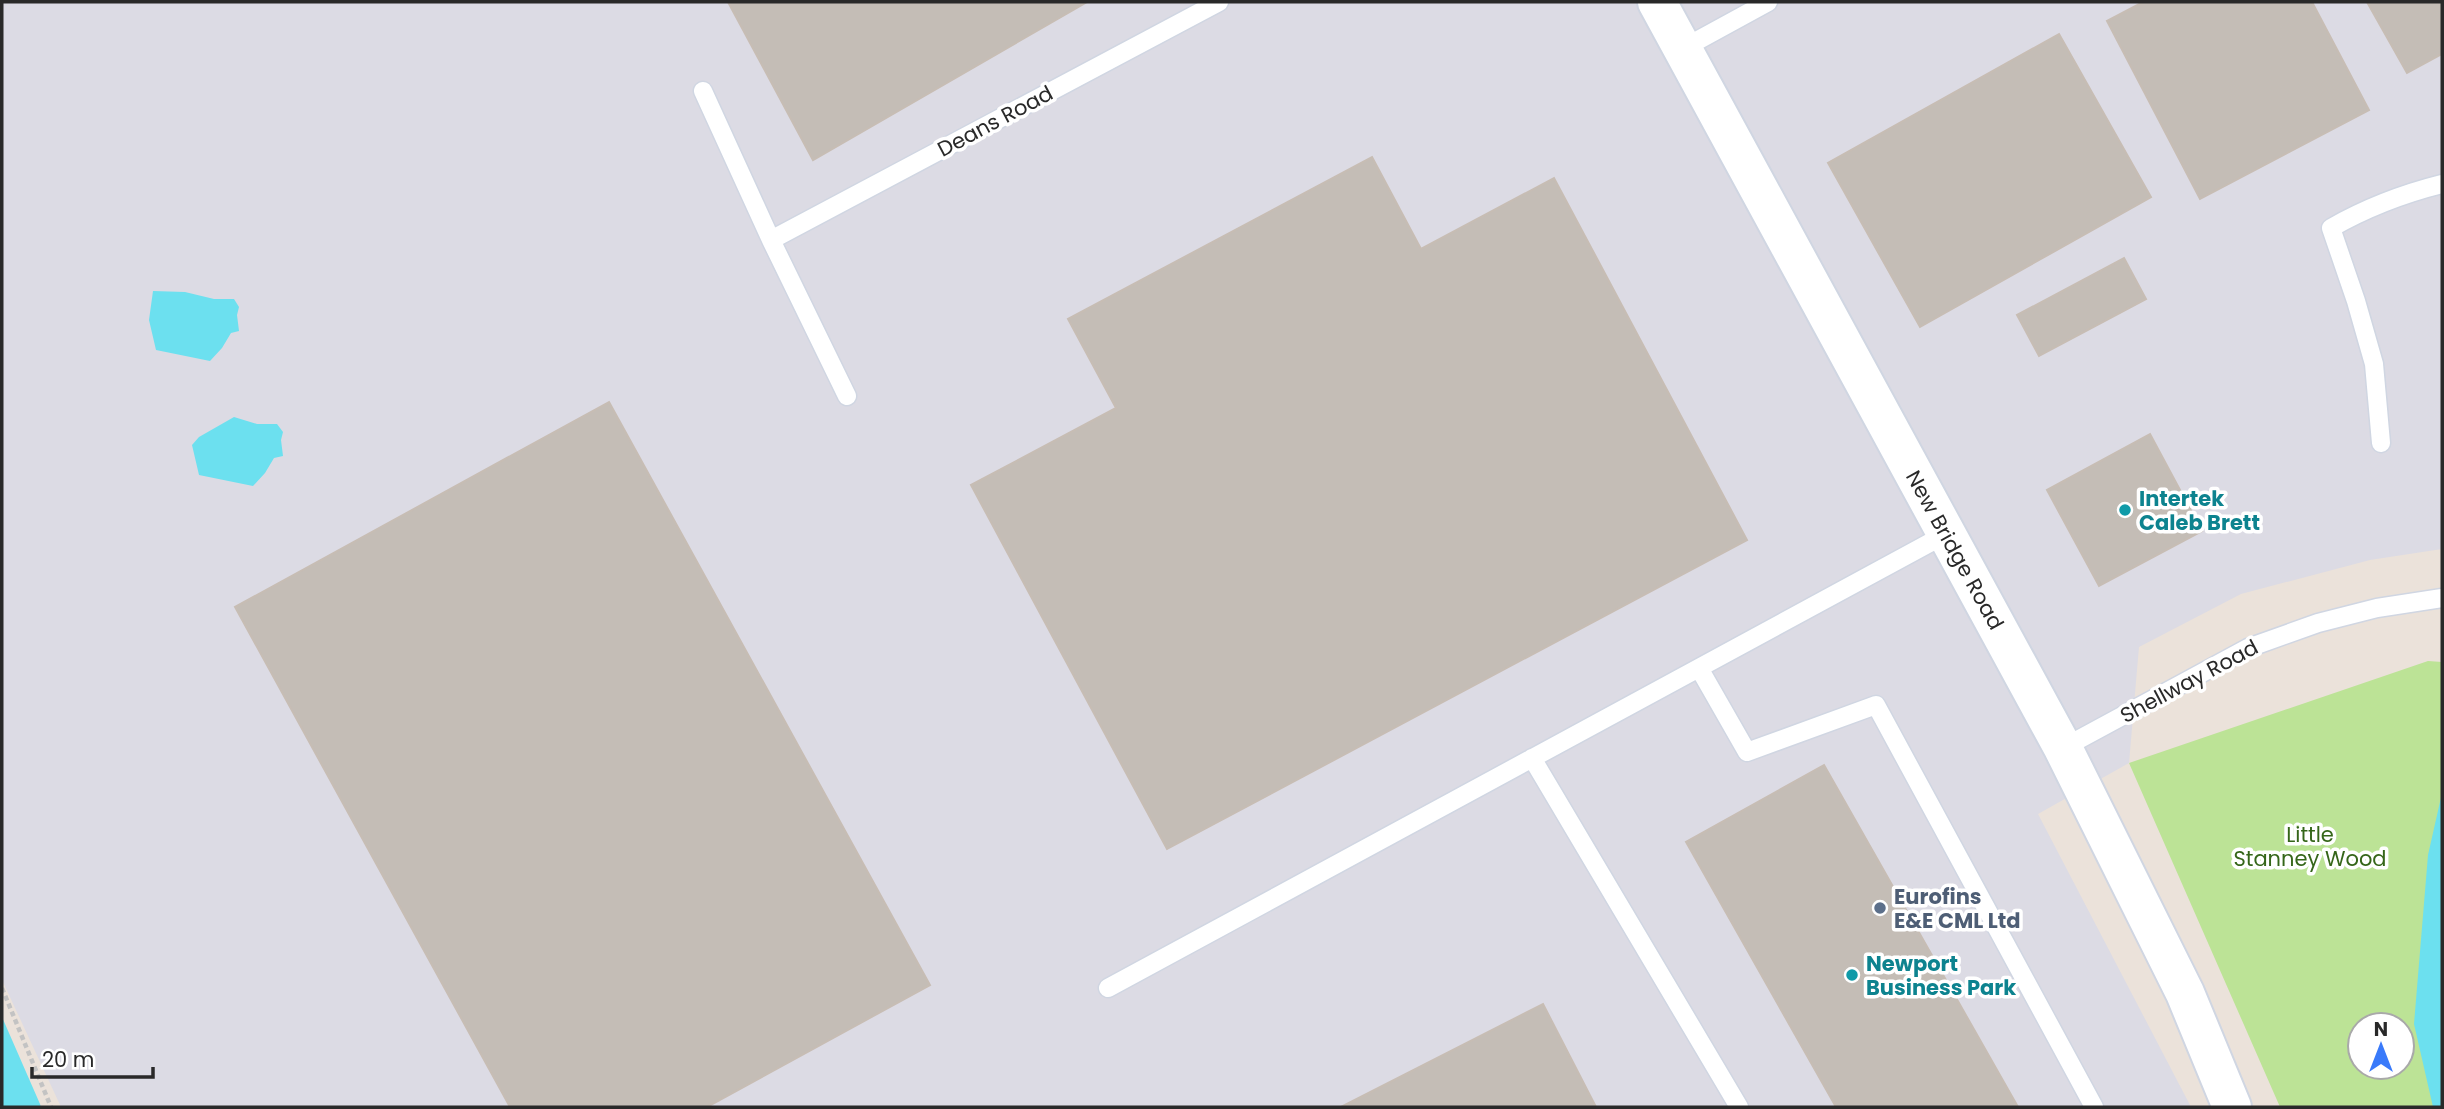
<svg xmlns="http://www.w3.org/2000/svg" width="2444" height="1109" font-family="Poppins,sans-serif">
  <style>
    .industrial { fill: #dcdbe4 }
    .green { fill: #bce396; fill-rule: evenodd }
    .water { fill: #6ce0ef }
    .building { fill: #c4bdb6; stroke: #c7bdb4; stroke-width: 2 }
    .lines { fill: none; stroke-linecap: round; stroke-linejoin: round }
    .service-casing { stroke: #d0d6e2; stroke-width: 21 }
    .tertiary-casing { stroke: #d0d6e2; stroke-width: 42 }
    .path { stroke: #c3c3c3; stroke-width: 4.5; stroke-dasharray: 5 3.5; stroke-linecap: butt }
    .service { stroke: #fff; stroke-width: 18 }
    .tertiary { stroke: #fff; stroke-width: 38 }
    .culture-dot { fill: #0f9aa8; stroke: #fff; stroke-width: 2.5 }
    .service-dot { fill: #5c6f8a; stroke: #fff; stroke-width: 2.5 }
    .labels { text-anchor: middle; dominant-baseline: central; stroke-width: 7; stroke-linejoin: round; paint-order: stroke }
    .street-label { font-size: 21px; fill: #292929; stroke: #fff }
    .culture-label { font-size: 21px; font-weight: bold; fill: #0d838f; stroke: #fff; text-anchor: start }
    .park-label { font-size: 21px; fill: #356619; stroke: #fff }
    .service-label { font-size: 21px; font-weight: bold; fill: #4e5e75; stroke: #fff; text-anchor: start }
  </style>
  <rect width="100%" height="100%" fill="#ebe2da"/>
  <!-- industrial -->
  <path class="industrial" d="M2,2H2442V549L2370,560L2241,594L2139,647L2129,763L2038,814L2191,1107H61L2,980Z"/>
  <!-- green -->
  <path class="green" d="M2428,661L2442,662V1107H2280L2129,763ZM2360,1025H2402V1067H2360Z"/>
  <!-- water -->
  <path class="water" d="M153,291L185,292L214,299H234L239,307L237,315L239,331L231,333L222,348L210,361L156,350L149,320Z
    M234,417L257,424H277L283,432L281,440L283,456L274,458L265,473L253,486L199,475L192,445L199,437Z
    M2442,793V1107H2433L2414,1024L2428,855Z
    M2,1017L40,1104L41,1107H2Z"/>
  <!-- building -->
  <path class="building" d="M728,2H1087L813,160Z
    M2143,2H2312L2369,110L2200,199L2107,21Z
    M2367,2H2442V54L2407,73Z
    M2059,34L2151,197L1920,327L1828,163Z
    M1372,157L1421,249L1554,178L1747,540L1167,849L971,485L1116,408L1068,319Z
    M2124,258L2146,299L2039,356L2017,315Z
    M609,402L930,985L707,1107H510L235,607Z
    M2150,434L2202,531L2099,586L2047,490Z
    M1824,765L2018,1107H1836L1686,842Z
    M1543,1004L1596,1107H1341Z"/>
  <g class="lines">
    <!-- service casing -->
    <g class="service-casing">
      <path id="service" d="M1682,49L1768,2
        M703,91L771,240L847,396
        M771,240L1219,2
        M2381,443L2374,364L2356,301L2331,228C2366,208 2402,194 2442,184
        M1699,668L1747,752L1876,705L2094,1107
        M2063,748L2248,648L2318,623L2377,608L2442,598
        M1532,758L1739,1107
        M1108,988L1946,534"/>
    </g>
    <!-- tertiary casing -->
    <g class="tertiary-casing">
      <path id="tertiary" d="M1657,2L2063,748L2185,993L2232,1107"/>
    </g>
    <!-- path -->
    <path class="path" d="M2,988L51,1107"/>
    <!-- service -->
    <use href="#service" class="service"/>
    <!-- tertiary -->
    <use href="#tertiary" class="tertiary"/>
  </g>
  <!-- markers -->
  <g class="culture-dot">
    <circle cx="2125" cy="510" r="7"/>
    <circle cx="1852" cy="975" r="7"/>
  </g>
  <circle class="service-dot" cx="1880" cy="908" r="7"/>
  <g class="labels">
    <!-- street labels -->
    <g class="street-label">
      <text transform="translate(995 121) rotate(-28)">Deans Road</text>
      <text transform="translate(1955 550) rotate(61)">New Bridge Road</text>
      <text transform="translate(2189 681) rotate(-28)">Shellway Road</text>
    </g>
    <!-- culture labels -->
    <g class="culture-label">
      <text x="2139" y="498">Intertek<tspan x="2139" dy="24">Caleb Brett</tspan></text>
      <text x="1866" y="963">Newport<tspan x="1866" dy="24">Business Park</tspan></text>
    </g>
    <!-- park labels -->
    <g class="park-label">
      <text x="2310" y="834">Little<tspan x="2310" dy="24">Stanney Wood</tspan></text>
    </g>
    <!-- service labels -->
    <g class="service-label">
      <text x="1894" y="896">Eurofins<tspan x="1894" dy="24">E&amp;E CML Ltd</tspan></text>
    </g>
  </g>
  <!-- border -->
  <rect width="2444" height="1109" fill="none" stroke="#292929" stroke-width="7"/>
  <!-- north arrow -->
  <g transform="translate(2381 1046)"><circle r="33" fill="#ffffff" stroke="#a9a9a9" stroke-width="2"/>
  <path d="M0-5L12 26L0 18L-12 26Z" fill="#397afa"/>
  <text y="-10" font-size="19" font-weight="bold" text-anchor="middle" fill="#292929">N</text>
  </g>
  <!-- scale -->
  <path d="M32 1067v10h121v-10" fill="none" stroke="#292929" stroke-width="3.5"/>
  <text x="42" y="1067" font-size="21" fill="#292929" stroke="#ffffff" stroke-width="5" paint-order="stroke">20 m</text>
</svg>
